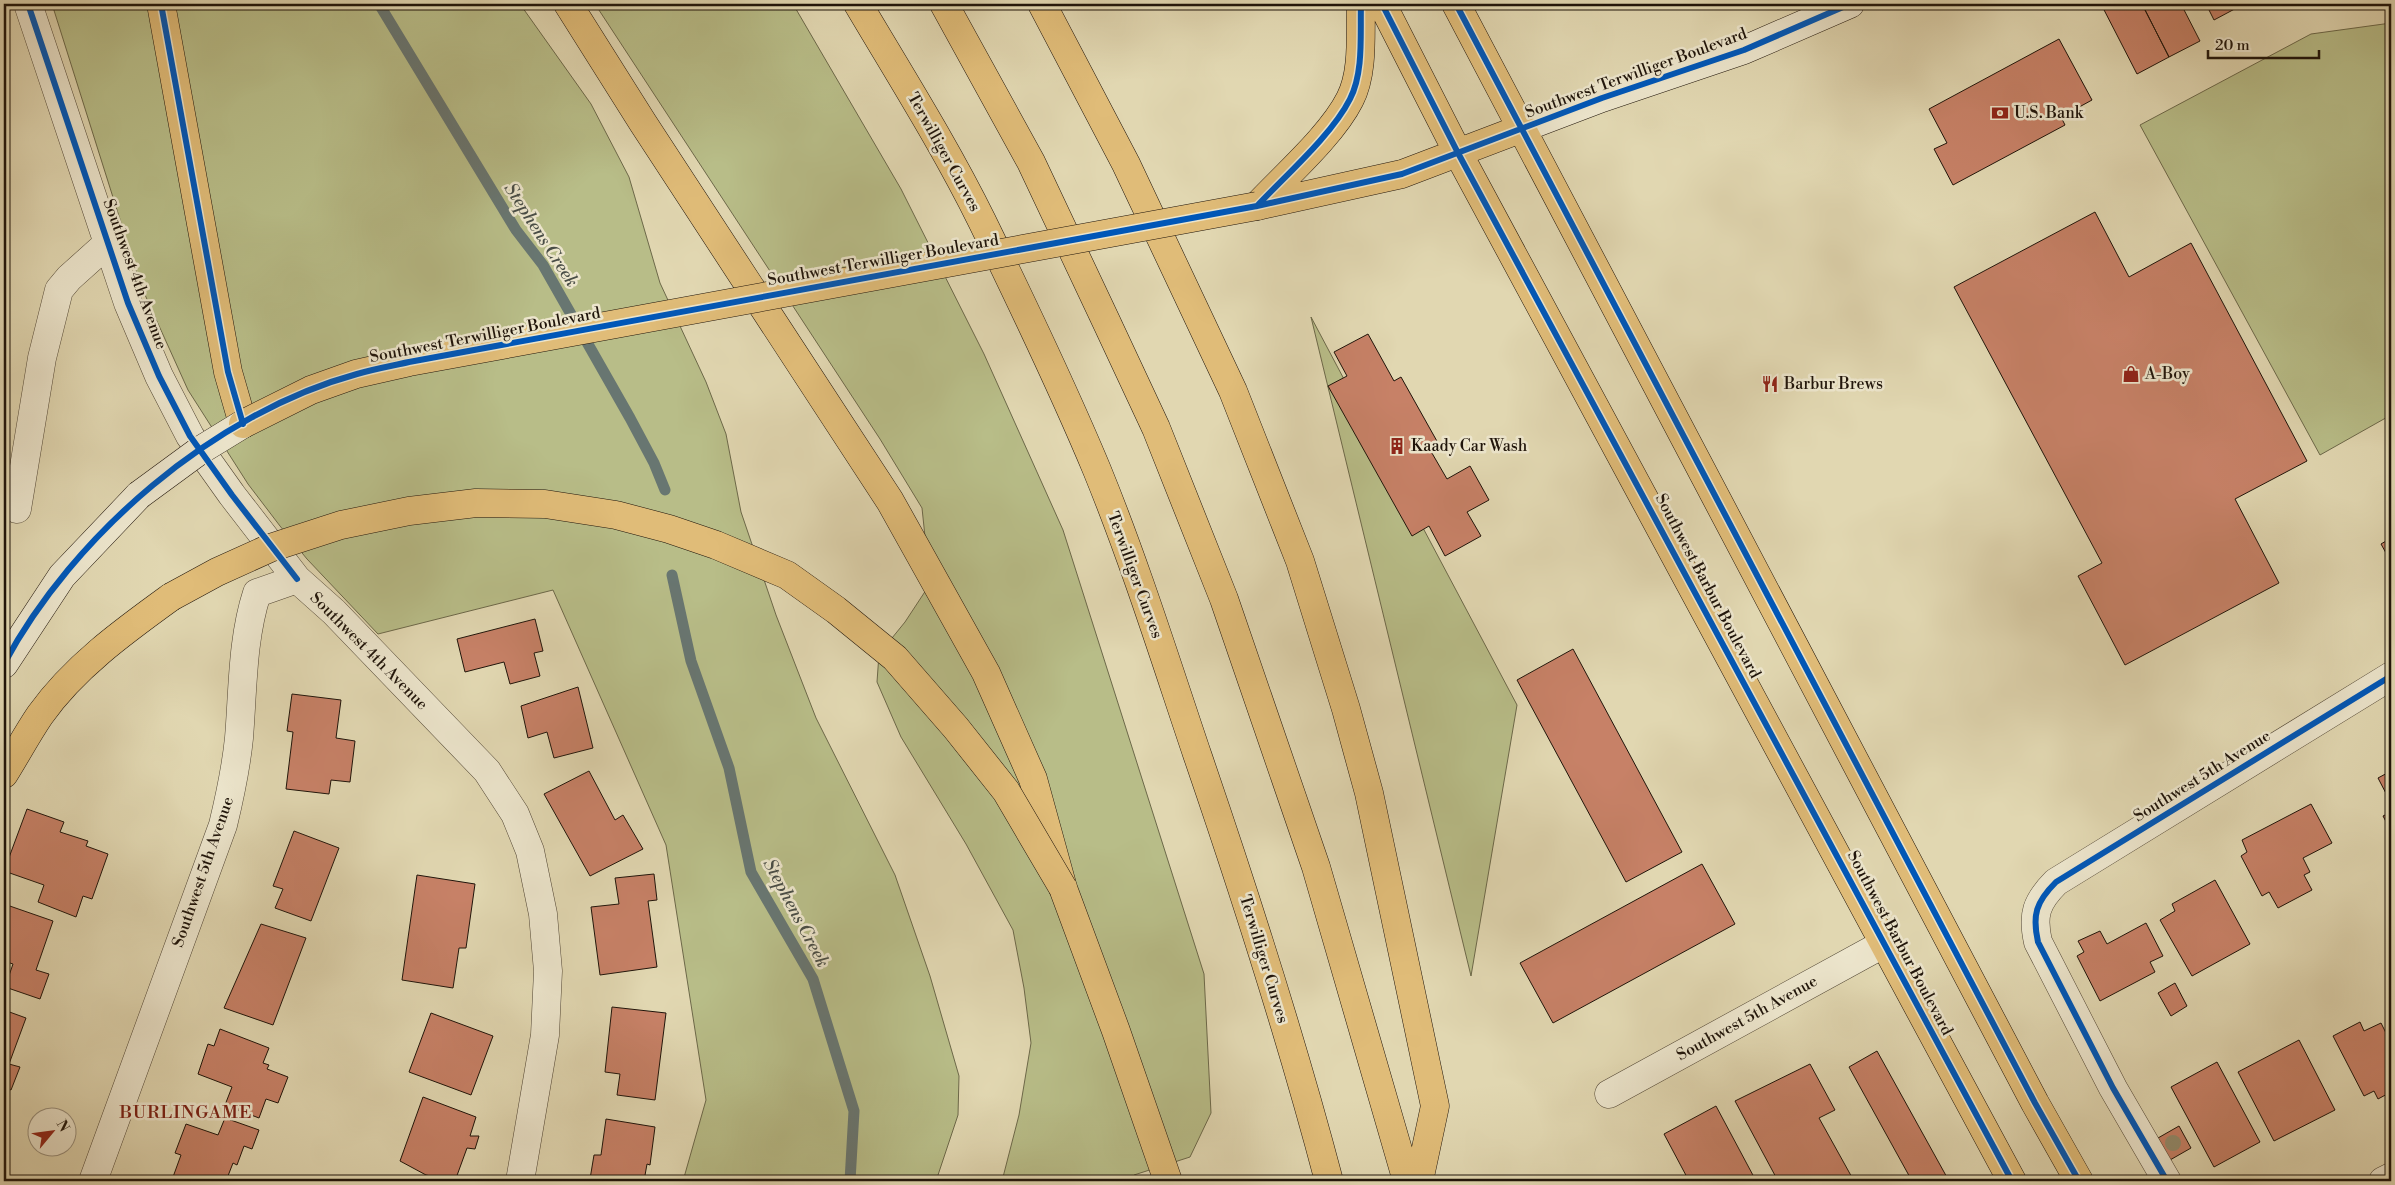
<svg xmlns="http://www.w3.org/2000/svg" width="2395" height="1185" font-family="'Libre Bodoni',serif">
  <style>
    .green { fill: #b8bd88; stroke: #6c6849 }
    .lines { fill: none; stroke-linecap: round; stroke-linejoin: round }
    .stream { stroke: #687671; stroke-width: 11 }
    .building { fill: #c78167; stroke: #1f140a }
    .street-casing { stroke: #504534; stroke-width: 29 }
    .secondary-casing { stroke: #1f140a; stroke-width: 29 }
    .primary-casing { stroke: #1f140a; stroke-width: 29 }
    .highway-casing { stroke: #1f140a; stroke-width: 29 }
    .street { stroke: #ece5cc; stroke-width: 28 }
    .secondary { stroke: #ece5cc; stroke-width: 28 }
    .primary { stroke: #e0bc78; stroke-width: 28 }
    .highway { stroke: #e0bc78; stroke-width: 28 }
    .secondary-bridge-casing { stroke: #1f140a; stroke-width: 29; stroke-linecap: butt }
    .primary-bridge-casing { stroke: #1f140a; stroke-width: 29; stroke-linecap: butt }
    .highway-bridge-casing { stroke: #1f140a; stroke-width: 29; stroke-linecap: butt }
    .secondary-bridge { stroke: #ece5cc; stroke-width: 28 }
    .primary-bridge { stroke: #e0bc78; stroke-width: 28 }
    .highway-bridge { stroke: #e0bc78; stroke-width: 28 }
    .cycleway-casing { stroke: #ece5cc; stroke-width: 9 }
    .cycleway { stroke: #0057b8; stroke-width: 6 }
    .tree { fill: #948c6d }
    .labels { text-anchor: middle; dominant-baseline: central; stroke-width: 5; stroke-linejoin: round; paint-order: stroke }
    .street-label { font-size: 16px; fill: #1f140a; stroke: #ece5cc }
    .poi-label { font-size: 16px; fill: #1f140a; stroke: #ece5cc; text-anchor: start }
    .water-label { font-size: 18px; font-style: italic; fill: #494d46; stroke: #ece5cc }
    .neighbourhood-label { font-size: 18px; letter-spacing: 1px; fill: #7a1f14; stroke: #ece5cc }
  </style>
  <rect width="100%" height="100%" fill="#e1d7b1"/>
  <filter id="stains"><feTurbulence type="fractalNoise" baseFrequency=".004" numOctaves="4"/><feColorMatrix values="0 0 0 0 .2 0 0 0 0 .09 0 0 0 0 .02 0 0 0 .5 -.17"/></filter>
  <radialGradient id="worn" r=".72"><stop offset=".6" stop-color="#630" stop-opacity="0"/><stop offset="1" stop-color="#630" stop-opacity=".3"/></radialGradient>
  <!-- green -->
  <path class="green" d="M52,4H520L591,104L629,177L660,283L706,382L726,434L741,512L776,615L816,718L895,875L930,976L959,1076L958,1115L936,1181H683L706,1100L666,845L553,590L378,634L307,559L280,526L248,484L188,390L141,286Z
    M595,4H793L901,189L984,354L1063,530L1204,974L1211,1113L1190,1157L1134,1175L1135,1181H1002L1019,1115L1031,1043L1024,988L1013,930L966,844L901,737L877,682L879,654L905,622L930,584L922,508L880,439Z
    M2391,23V415L2320,455L2140,125L2311,34Z
    M1311,317L1517,705L1471,976Z"/>
  <g class="lines">
    <!-- stream -->
    <path class="stream" d="M379,4L516,230L543,265L630,418L654,463L665,490
      M672,575L691,661L729,768L751,872L813,979L854,1111L850,1181"/>
  </g>
  <!-- building -->
  <path class="building" d="M2101,4H2142L2169,57L2137,74Z
    M2142,4H2181L2200,41L2169,57Z
    M2206,4H2244L2214,20Z
    M2059,39L2092,100L2061,117L2065,125L1953,185L1934,149L1947,143L1929,109Z
    M2095,212L2129,277L2191,243L2307,461L2235,499L2279,583L2125,665L2078,576L2102,563L1954,287Z
    M1368,334L1394,381L1401,377L1438,443L1429,448L1447,479L1470,466L1489,500L1467,512L1481,536L1445,556L1429,526L1412,536L1328,386L1347,376L1334,352Z
    M2391,538V562L2381,544Z
    M535,619L543,651L534,653L540,676L510,684L504,662L465,672L457,639Z
    M1573,649L1682,852L1626,882L1517,680Z
    M578,687L593,748L554,758L547,732L528,738L521,706Z
    M292,694L341,700L336,738L355,741L350,782L331,780L329,794L286,789L293,732L287,731Z
    M589,771L615,820L623,815L643,849L590,876L544,794Z
    M2391,771V803L2378,778Z
    M2311,804L2332,843L2303,858L2310,872L2304,875L2312,890L2278,908L2269,892L2262,896L2241,856L2247,852L2242,840Z
    M27,809L64,822L60,832L88,841L86,846L108,854L92,899L83,896L76,917L38,902L44,885L4,871Z
    M2391,812V831L2383,816Z
    M294,831L339,848L311,921L275,908L283,889L273,886Z
    M1702,864L1735,924L1553,1023L1520,963Z
    M654,874L657,900L648,901L657,967L600,975L591,907L619,904L615,878Z
    M417,875L475,884L466,948H459L453,988L402,980Z
    M2215,880L2250,944L2192,976L2160,920L2175,911L2172,904Z
    M4,904L53,921L36,970L49,974L40,999L5,987L13,964L4,961Z
    M2146,923L2163,956L2150,962L2155,972L2100,1001L2077,956L2084,952L2078,941L2100,931L2107,944Z
    M261,924L306,938L273,1025L224,1008Z
    M2175,983L2187,1006L2171,1016L2158,993Z
    M612,1007L666,1013L655,1100L617,1095L620,1074L605,1072Z
    M4,1010L26,1018L9,1064L20,1067L11,1090L4,1087Z
    M431,1013L493,1036L471,1095L409,1072Z
    M2360,1022L2364,1031L2381,1023L2391,1043V1092L2378,1099L2374,1091L2364,1096L2333,1036Z
    M220,1029L269,1048L263,1063L269,1065L267,1069L288,1077L278,1103L266,1099L259,1118L225,1105L232,1087L198,1074L208,1044L214,1046Z
    M2299,1040L2335,1110L2274,1141L2238,1072Z
    M1877,1051L1949,1181H1912L1849,1067Z
    M2217,1062L2260,1142L2214,1167L2171,1087Z
    M1810,1064L1835,1110L1819,1118L1854,1181H1778L1735,1101Z
    M423,1097L476,1117L470,1136H479L475,1149L467,1148L455,1181L426,1175L400,1161Z
    M1716,1106L1755,1179L1752,1181H1689L1664,1134Z
    M225,1118L259,1130L252,1149L244,1146L237,1165L233,1163L226,1181H186L173,1177L181,1155L175,1153L186,1124L218,1135Z
    M606,1119L655,1127L650,1165L647,1164L644,1181L590,1179L594,1155H601Z
    M2179,1126L2191,1148L2170,1160L2158,1138Z"/>
  <g class="lines">
    <!-- street casing -->
    <g class="street-casing">
      <path id="street" d="M28,4L128,303L159,376L190,436L232,495L297,579L334,612L487,771L515,814L530,851L543,914L548,971L545,1035L520,1181
        M17,509L42,358L59,290L69,278L108,243
        M1609,1094L1885,943
        M93,1181L223,825C230,796 236,768 239,738C243,689 242,639 257,593L297,579
        M2167,1181L2113,1088L2038,942C2032,915 2036,902 2056,882L2391,676
        M2383,1181L2391,1177"/>
    </g>
    <!-- secondary casing -->
    <g class="secondary-casing">
      <path id="secondary" d="M1523,128L1602,98L1744,50L1850,4
        M4,664L62,576L139,495"/>
    </g>
    <!-- primary casing -->
    <g class="primary-casing">
      <path id="primary" d="M1382,4L1458,153L2012,1181
        M1456,4L2035,1103L2079,1181
        M1257,206L1402,174L1523,128
        M1257,206C1285,176 1332,135 1350,99C1364,72 1360,33 1361,4"/>
    </g>
    <!-- highway casing -->
    <g class="highway-casing">
      <path id="highway" d="M161,4L228,372L243,424
        M568,4L643,123L890,501L986,673L1033,779L1063,888L1116,1031L1168,1181
        M858,4C900,75 945,146 982,221C1022,303 1062,386 1097,470C1135,563 1165,659 1197,754C1245,894 1291,1037 1329,1181
        M944,4L1031,162L1106,321L1156,428L1224,599L1316,867L1407,1181
        M1042,4L1126,164L1233,391L1300,561L1346,709L1369,793L1435,1106L1419,1181
        M4,774C16,755 27,734 40,715C74,667 124,631 171,597"/>
    </g>
    <!-- street -->
    <use href="#street" class="street"/>
    <!-- secondary -->
    <use href="#secondary" class="secondary"/>
    <!-- primary -->
    <use href="#primary" class="primary"/>
    <!-- highway -->
    <use href="#highway" class="highway"/>
    <!-- secondary-bridge casing -->
    <g class="secondary-bridge-casing">
      <path id="secondary-bridge" d="M139,495L199,451L243,424"/>
    </g>
    <!-- primary-bridge casing -->
    <g class="primary-bridge-casing">
      <path id="primary-bridge" d="M243,424L311,390L356,374L409,362L1257,206"/>
    </g>
    <!-- highway-bridge casing -->
    <g class="highway-bridge-casing">
      <path id="highway-bridge" d="M171,597L217,572L270,548L341,525L409,511L476,503L545,504L616,515L669,529L716,545L787,575L836,610L895,658L956,728L1006,791L1063,888"/>
    </g>
    <!-- secondary-bridge -->
    <use href="#secondary-bridge" class="secondary-bridge"/>
    <!-- primary-bridge -->
    <use href="#primary-bridge" class="primary-bridge"/>
    <!-- highway-bridge -->
    <use href="#highway-bridge" class="highway-bridge"/>
    <!-- cycleway casing -->
    <g class="cycleway-casing">
      <path id="cycleway" d="M28,4L128,303L159,376L190,436L232,495L297,579
        M161,4L228,372L243,424
        M1382,4L1458,153L2012,1181
        M1456,4L2035,1103L2079,1181
        M1257,206C1285,176 1332,135 1350,99C1364,72 1360,33 1361,4
        M4,664C73,535 214,413 357,374C374,369 391,366 409,362L1257,206L1402,174L1602,98L1744,50L1850,4
        M2167,1181L2113,1088L2038,942C2032,915 2036,902 2056,882L2391,676"/>
    </g>
    <!-- cycleway -->
    <use href="#cycleway" class="cycleway"/>
  </g>
  <!-- trees -->
  <circle class="tree" cx="2173" cy="1143" r="8"/>
  <!-- icons -->
  <defs>
    <g id="bank-bare" transform="scale(1.35)"><path d="M-6-4H6V4H-6ZM0-2.3a2.3 2.3 0 1 0 0 4.6a2.3 2.3 0 1 0 0-4.6Z" fill="#8f2418" stroke="#ece5cc" stroke-width="2.5" paint-order="stroke"/></g>
    <g id="shop-bare" transform="scale(1.35)"><path d="M-5-2.5h2.3a2.7 3.5 0 0 1 5.4 0H5L5.5 6h-11ZM-1.5-2.5h3a1.5 2.3 0 0 0-3 0Z" fill="#8f2418" stroke="#ece5cc" stroke-width="2.5" paint-order="stroke"/></g>
    <g id="restaurant-bare" transform="scale(1.35)"><path d="M-5-6h1v4h1v-4h1v4h1v-4h1v5L-1.5 .5V6h-2V.5L-5-1ZM5-6V6H3V1.5H1.5Q1.5-4 5-6Z" fill="#8f2418" stroke="#ece5cc" stroke-width="2.5" paint-order="stroke"/></g>
    <g id="building-bare" transform="scale(1.35)"><path d="M-4-6H4V6H1V3H-1V6H-4ZM-2.5-4.3h1.7v1.8h-1.7ZM.8-4.3h1.7v1.8H.8ZM-2.5-1h1.7V.8h-1.7ZM.8-1h1.7V.8H.8Z" fill="#8f2418" stroke="#ece5cc" stroke-width="2.5" paint-order="stroke"/></g>
  </defs>
  <g fill-rule="evenodd">
    <use href="#bank-bare" x="2000" y="113"/>
    <use href="#shop-bare" x="2131" y="374"/>
    <use href="#restaurant-bare" x="1770" y="384"/>
    <use href="#building-bare" x="1397" y="446"/>
  </g>
  <g class="labels">
    <!-- street labels -->
    <g class="street-label">
      <text transform="translate(1636 73) rotate(-20)">Southwest Terwilliger Boulevard</text>
      <text transform="translate(944 152) rotate(61)">Terwilliger Curves</text>
      <text transform="translate(883 260) rotate(-10)">Southwest Terwilliger Boulevard</text>
      <text transform="translate(135 274) rotate(70)">Southwest 4th Avenue</text>
      <text transform="translate(485 335) rotate(-11)">Southwest Terwilliger Boulevard</text>
      <text transform="translate(1135 575) rotate(70)">Terwilliger Curves</text>
      <text transform="translate(1708 586) rotate(62)">Southwest Barbur Boulevard</text>
      <text transform="translate(369 651) rotate(45)">Southwest 4th Avenue</text>
      <text transform="translate(2202 776) rotate(-32)">Southwest 5th Avenue</text>
      <text transform="translate(203 872) rotate(-71)">Southwest 5th Avenue</text>
      <text transform="translate(1900 943) rotate(62)">Southwest Barbur Boulevard</text>
      <text transform="translate(1264 959) rotate(73)">Terwilliger Curves</text>
      <text transform="translate(1747 1018) rotate(-29)">Southwest 5th Avenue</text>
    </g>
    <!-- poi labels -->
    <g class="poi-label">
      <text x="2014" y="113">U.S. Bank</text>
      <text x="2145" y="374">A-Boy</text>
      <text x="1784" y="384">Barbur Brews</text>
      <text x="1411" y="446">Kaady Car Wash</text>
    </g>
    <!-- water labels -->
    <g class="water-label">
      <text transform="translate(541 235) rotate(57)">Stephens Creek</text>
      <text transform="translate(796 913) rotate(62)">Stephens Creek</text>
    </g>
    <!-- neighbourhood labels -->
    <g class="neighbourhood-label">
      <text x="186" y="1112">BURLINGAME</text>
    </g>
  </g>
  <!-- margin -->
  <rect width="2395" height="1185" fill="none" stroke="#e1d7b1" stroke-width="20"/>
  <rect x="5" y="5" width="2385" height="1175" fill="none" stroke="#1f140a" stroke-width="2.5"/>
  <rect x="10" y="10" width="2375" height="1165" fill="none" stroke="#1f140a"/>
  <!-- north arrow -->
  <g transform="translate(52 1132) rotate(61)"><circle r="24" fill="#ece5cc" stroke="#9a917e"/>
  <path d="M0-4L9 19L0 12L-9 19Z" fill="#8f2418"/>
  <text y="-8" font-size="14" font-weight="bold" text-anchor="middle" fill="#1f140a">N</text>
  </g>
  <!-- scale -->
  <path d="M2208 50v8h111v-8" fill="none" stroke="#1f140a" stroke-width="2.5"/>
  <text x="2215" y="50" font-size="15" fill="#1f140a" stroke="#ece5cc" stroke-width="4" paint-order="stroke">20 m</text>
  <rect width="100%" height="100%" filter="url(#stains)"/>
  <rect width="100%" height="100%" fill="url(#worn)"/>
</svg>
